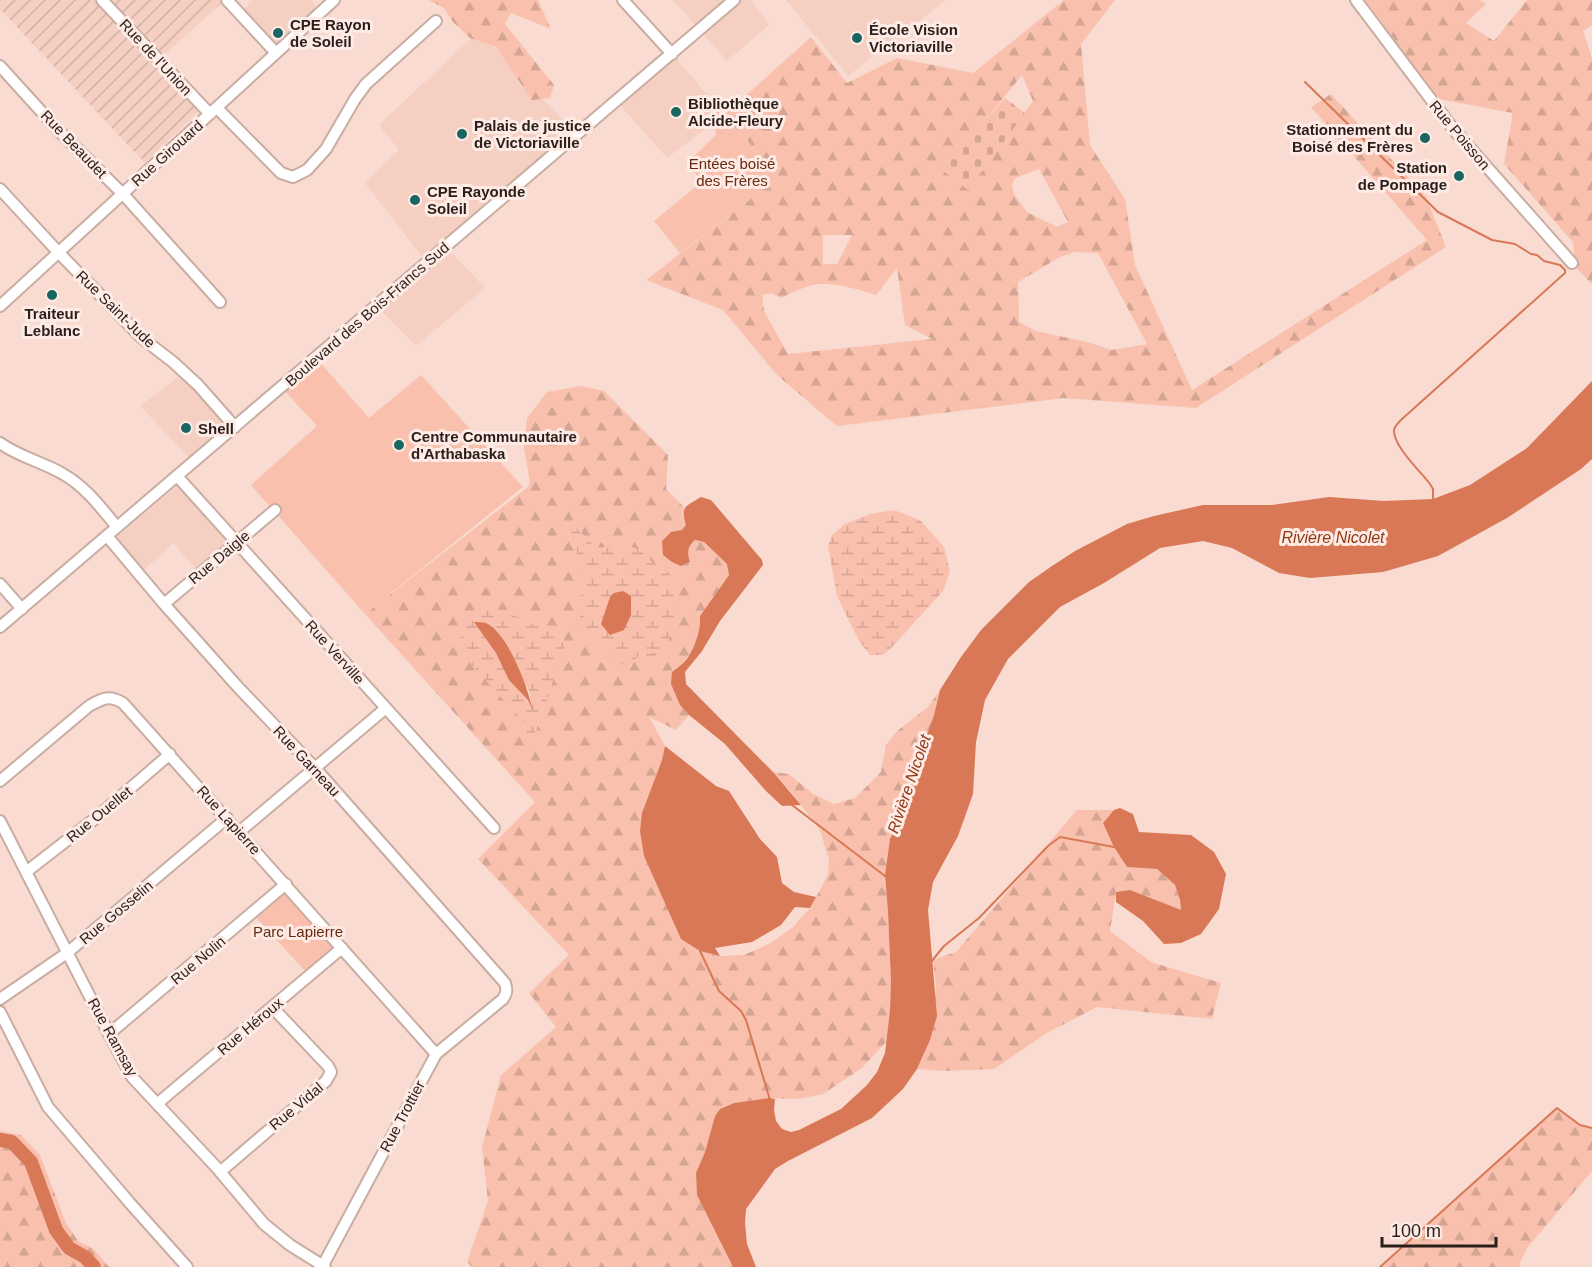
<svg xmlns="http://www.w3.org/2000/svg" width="1592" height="1267" font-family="Arial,sans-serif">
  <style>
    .built { fill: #f4cfc2 }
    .industrial { fill: url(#industrial-furrows) }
    .forest { fill: url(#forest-firs); fill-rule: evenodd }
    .wetland { fill: url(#wetland-marsh); fill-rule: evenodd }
    .cemetery { fill: url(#cemetery-stones) }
    .park { fill: #f9c0ad }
    .water { fill: #d87856 }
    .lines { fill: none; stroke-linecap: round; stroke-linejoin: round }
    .stream { stroke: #d87856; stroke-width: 2 }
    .river { stroke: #d87856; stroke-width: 14 }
    .minor-casing { stroke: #c9ada3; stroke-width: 14 }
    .minor { stroke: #fff; stroke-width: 10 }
    .poi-dot { fill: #186561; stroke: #feebe5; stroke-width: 2 }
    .labels { text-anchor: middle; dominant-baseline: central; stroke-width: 6; stroke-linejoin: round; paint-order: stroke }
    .poi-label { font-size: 15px; font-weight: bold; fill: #291e1a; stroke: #feebe5; text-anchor: start }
    .street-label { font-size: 15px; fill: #291e1a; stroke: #feebe5 }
    .park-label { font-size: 15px; fill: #672a13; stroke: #feebe5 }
    .water-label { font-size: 16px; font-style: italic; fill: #8f3816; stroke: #feebe5 }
  </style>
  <defs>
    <pattern id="industrial-furrows" width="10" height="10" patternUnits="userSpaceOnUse" patternTransform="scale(1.5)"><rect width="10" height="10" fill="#f4cfc2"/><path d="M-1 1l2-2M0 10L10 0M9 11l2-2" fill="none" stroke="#d1b1a6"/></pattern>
    <pattern id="forest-firs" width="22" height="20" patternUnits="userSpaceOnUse" patternTransform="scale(1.5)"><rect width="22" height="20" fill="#f9c0ad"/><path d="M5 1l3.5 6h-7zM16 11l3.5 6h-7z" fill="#d5a594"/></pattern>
    <pattern id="wetland-marsh" width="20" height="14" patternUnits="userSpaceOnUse" patternTransform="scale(1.5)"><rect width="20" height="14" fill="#f9c0ad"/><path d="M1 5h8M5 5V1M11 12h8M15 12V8" fill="none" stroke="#d5a594"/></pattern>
    <pattern id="cemetery-stones" width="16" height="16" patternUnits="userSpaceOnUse" patternTransform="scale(1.5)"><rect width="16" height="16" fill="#f9c0ad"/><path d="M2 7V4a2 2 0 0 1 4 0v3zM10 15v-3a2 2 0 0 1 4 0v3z" fill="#d5a594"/></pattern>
  </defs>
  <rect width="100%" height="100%" fill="#f9dbd1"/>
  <!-- built -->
  <path class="built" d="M253,0H310L321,12L276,53L240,13Z
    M673,0H750L770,24L727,61Z
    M786,0H946L848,76Z
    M479,31L572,130L441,242L485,288L416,346L373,302L423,258L365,183L399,150L379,125Z
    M676,58L724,115L667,158L619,104Z
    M181,375L226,427L191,459L140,406Z
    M180,484L231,540L195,568L173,543L143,571L117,537Z"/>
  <!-- industrial -->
  <path class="industrial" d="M0,0H225L164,55L208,102L145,163L0,9Z"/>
  <!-- forest -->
  <path class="forest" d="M429,0H538L551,29L511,13L505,24L554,85L550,98L532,100L496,47L470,38L453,22L444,8Z
    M1064,0H1115L1081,44L1090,145L1125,199L1135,265L1192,390L1427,240L1311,107L1331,94L1426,197L1446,247L1196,408L1064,398L837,426L777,375L723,310L646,280L779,177L724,115L811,37L847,83L897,58L973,73ZM1022,75L1033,101L967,189L982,124ZM1039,169L1068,222L1057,227L1027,212L1014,194L1012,186L1015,178ZM823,235H852L837,264H823ZM1075,252L1098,253L1147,344L1111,350L1091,343L1036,331L1019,322L1018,282L1060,257ZM897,268L905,325L932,339L788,354L764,311L762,295L772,293L781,298C794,292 808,284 823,284C837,283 861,290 876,295Z
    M1365,0H1479L1486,4L1466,23L1494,41L1527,0H1592V25L1583,31L1592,58V284L1576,268L1573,242L1504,164L1513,113L1438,99Z
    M581,386L604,391L668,455L666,489L684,507L682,513L686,525L682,530L681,566L690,562C687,551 685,548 695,540L704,542L728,565L729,575L700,616C701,630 695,647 687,659C683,664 677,668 672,672L680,705L689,715L676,730L649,717L665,746L662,760L642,813L668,908L681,939L720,956L744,955L769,944L792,928L810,908L828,875L829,860L820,830L792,793L773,772L789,774L813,794L834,804L855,798L881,772L886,745L897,731L928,707L940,690L934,715L902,814L890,839L885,875L888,912L891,982L890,1010L886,1042L862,1068L823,1094L798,1099L769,1098L734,1103L720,1109L715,1116L705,1152L696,1173L697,1195L733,1267H472L467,1262L488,1201L482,1147L501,1075L556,1027L529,993L569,955L478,859L535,802L365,614L528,487L530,483L524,448L527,418L547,392ZM574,523L580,532L596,548L627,546L641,550L656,567L674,579L654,653L640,655L630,666L580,600L583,572L575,546L564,525ZM505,610L524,621L557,632L565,645L535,733L527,734L523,722Z
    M1077,810H1114L1103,823L1127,867L1157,869L1175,885L1180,900L1181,911L1130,890L1116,892L1110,931L1151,962L1221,983L1212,1019L1097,1007L1045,1034L994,1069L941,1071L917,1069L930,1040L936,988L933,960L956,952Z
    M1557,1108L1580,1124L1592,1128V1171L1527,1248L1519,1265L1521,1267H1380Z
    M0,1131L21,1135L40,1155L66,1223L78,1241L94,1249L109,1267H0Z"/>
  <!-- wetland -->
  <path class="wetland" d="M894,510L920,520L944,547L950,571L943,591L893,646L883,655H870L859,641L837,596L828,546L832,535L845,524L871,514Z
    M574,523L580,532L596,548L627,546L641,550L656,567L674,579L678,613L669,640L654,653L640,655L629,666L621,664L580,626V600L583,572L575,546L564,525Z
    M493,609L505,610L524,621L557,632L565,646L535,733L527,734L523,722L462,654L460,621L471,614ZM474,622L529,690L532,708L528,700L509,680L496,653Z"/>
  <!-- cemetery -->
  <path class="cemetery" d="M1005,98L1025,113L968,190L942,170L976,125L982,124Z"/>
  <!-- park -->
  <path class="park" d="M718,108L779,177L680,253L654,221L698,185L700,180L688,162L716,135L714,114Z
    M317,359L369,418L421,375L523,487L365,614L251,485L317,426L282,388Z
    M286,884L342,948L309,975L252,913Z"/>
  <!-- water -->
  <path class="water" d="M1592,381V459L1581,469L1507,518L1438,556L1383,572L1310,578L1279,573L1232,548L1203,541L1160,548L1104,583L1060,607L1008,659L985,700L976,742L973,794L958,836L933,882L928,910L937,1016L930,1040L917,1069L903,1089L872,1118L788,1161L775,1169L746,1209L745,1223L747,1244L756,1267H733L697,1195L696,1173L705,1152L715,1116L720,1109L734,1103L769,1098L775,1099L774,1110L776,1121L782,1129L791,1132L799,1130L841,1109L867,1085L877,1072L885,1053L890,1010L891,982L888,912L885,875L890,839L902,814L918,760L934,715L940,690L961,657L981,630L1029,582L1052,566L1075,551L1127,524L1154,516L1203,505H1272L1329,497L1384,501L1433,499L1470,485L1527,448Z
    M701,497L711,500L762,560L763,565L720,621L702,651L685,672L686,684L773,772L801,805L782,806L766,791L725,744L689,715L680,705L671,684L672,672C677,668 683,664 687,659C695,647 701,630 700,616L729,575L727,564L704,542L695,540C687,547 687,552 690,562L681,566L672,562L663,555L662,541L671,532L682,530L686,525C680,506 685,507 701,497Z
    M623,591L631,596V615L624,630L610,635L601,624L610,597L614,593Z
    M474,622C478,622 484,622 488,624C509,636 528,688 533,711L528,700L509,680L496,653Z
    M665,746L716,786L729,791L760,839L777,857L782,883L794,892L816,897L810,908L795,907L781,925L752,942L715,948L720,956L700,951L681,939L644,856L640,831L642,813L662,760Z
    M1120,808L1133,814L1139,832L1191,835L1214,852L1226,874L1219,909L1201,934L1181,943L1164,944L1143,921L1116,902V892L1130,890L1181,910L1180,900L1175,885L1157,869L1127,867L1114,847L1103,823L1114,810Z"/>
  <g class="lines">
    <!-- stream -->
    <path class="stream" d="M1305,82L1438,212L1492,240L1515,244L1531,254L1537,255L1544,261L1560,265L1565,270V273L1402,419C1398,423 1394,426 1394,431C1394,447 1421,472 1430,484L1433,489V499
      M792,805L885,876
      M700,951L719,991L741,1011L746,1020L770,1100
      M931,962L944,946L979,918L1048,846L1060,837L1114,847
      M1380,1267L1557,1108L1580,1125L1592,1128"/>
    <!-- river -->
    <path class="river" d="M0,1140L12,1142L31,1162L56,1230L69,1248L85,1257L94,1267"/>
    <!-- minor casing -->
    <g class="minor-casing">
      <path id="minor" d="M102,0L210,114
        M227,0L276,53
        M623,0L672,54
        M1356,0L1454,130L1572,263
        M0,66L59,131L123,194L220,302
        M217,108L281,173L293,177L307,170L326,149L355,99L366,84L436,21
        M0,189L59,253L142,338L173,362L198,385L235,427
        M0,306L334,0
        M0,443C19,457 43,462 63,474C86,487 101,508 117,527
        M177,476L494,828
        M107,536L164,604L237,686L315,768L505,983C507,990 507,993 503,999L436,1054L322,1267
        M0,584L22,609
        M164,604L275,510
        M0,627L734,0
        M0,781L89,706C103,698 109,695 123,703L436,1054
        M0,821L109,1034L132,1077L217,1168L264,1224L290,1245L325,1267
        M239,832L386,708
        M26,872L97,817L170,754
        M0,999L67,953L227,818
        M0,1012L48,1107L129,1202L187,1267
        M109,1034L286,884
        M158,1103L342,948
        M220,1172L326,1081L331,1072L328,1066L272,1007"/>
    </g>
    <!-- minor -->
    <use href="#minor" class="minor"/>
  </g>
  <!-- markers -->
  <g class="poi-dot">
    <circle cx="278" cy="33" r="6"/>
    <circle cx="857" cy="38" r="6"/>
    <circle cx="676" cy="112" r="6"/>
    <circle cx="462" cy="134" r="6"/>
    <circle cx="1425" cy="138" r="6"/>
    <circle cx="1459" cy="176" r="6"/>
    <circle cx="415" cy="200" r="6"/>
    <circle cx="52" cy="295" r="6"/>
    <circle cx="186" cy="428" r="6"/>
    <circle cx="399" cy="445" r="6"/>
  </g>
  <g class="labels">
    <!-- poi labels -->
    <g class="poi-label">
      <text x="290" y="24">CPE Rayon<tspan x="290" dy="17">de Soleil</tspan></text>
      <text x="869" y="29">École Vision<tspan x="869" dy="17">Victoriaville</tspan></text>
      <text x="688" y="103">Bibliothèque<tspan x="688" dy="17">Alcide-Fleury</tspan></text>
      <text x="474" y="125">Palais de justice<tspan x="474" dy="17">de Victoriaville</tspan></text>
      <text x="1413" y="129" text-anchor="end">Stationnement du<tspan x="1413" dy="17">Boisé des Frères</tspan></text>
      <text x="1447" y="167" text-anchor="end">Station<tspan x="1447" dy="17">de Pompage</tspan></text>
      <text x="427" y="191">CPE Rayonde<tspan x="427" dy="17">Soleil</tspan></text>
      <text x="52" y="313" text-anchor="middle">Traiteur<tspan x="52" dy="17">Leblanc</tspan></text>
      <text x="198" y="428">Shell</text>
      <text x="411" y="436">Centre Communautaire<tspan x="411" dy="17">d'Arthabaska</tspan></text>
    </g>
    <!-- street labels -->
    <g class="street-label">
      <text transform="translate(156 57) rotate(47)">Rue de l'Union</text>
      <text transform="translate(1460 135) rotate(50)">Rue Poisson</text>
      <text transform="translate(74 144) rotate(46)">Rue Beaudet</text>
      <text transform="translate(167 153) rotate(-42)">Rue Girouard</text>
      <text transform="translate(116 309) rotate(44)">Rue Saint-Jude</text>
      <text transform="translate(367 314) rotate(-41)">Boulevard des Bois-Francs Sud</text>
      <text transform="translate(219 557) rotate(-40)">Rue Daigle</text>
      <text transform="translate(335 652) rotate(48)">Rue Verville</text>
      <text transform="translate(307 761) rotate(47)">Rue Garneau</text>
      <text transform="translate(99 814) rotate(-39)">Rue Ouellet</text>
      <text transform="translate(229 820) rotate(48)">Rue Lapierre</text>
      <text transform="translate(116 912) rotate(-40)">Rue Gosselin</text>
      <text transform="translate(198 960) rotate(-40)">Rue Nolin</text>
      <text transform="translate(250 1026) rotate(-40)">Rue Héroux</text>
      <text transform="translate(113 1037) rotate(61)">Rue Ramsay</text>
      <text transform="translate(296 1106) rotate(-40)">Rue Vidal</text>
      <text transform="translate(402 1116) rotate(-62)">Rue Trottier</text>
    </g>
    <!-- park labels -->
    <g class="park-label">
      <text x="732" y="163">Entées boisé<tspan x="732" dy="17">des Frères</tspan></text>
      <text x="298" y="931">Parc Lapierre</text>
    </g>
    <!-- water labels -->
    <g class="water-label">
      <text x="1333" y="537">Rivière Nicolet</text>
      <text transform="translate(909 784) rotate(-71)">Rivière Nicolet</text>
    </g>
  </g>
  <!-- scale -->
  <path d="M1382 1237v9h114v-9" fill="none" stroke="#291e1a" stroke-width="3"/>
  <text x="1391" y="1237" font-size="18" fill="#291e1a" stroke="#feebe5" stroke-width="4.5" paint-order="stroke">100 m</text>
</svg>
